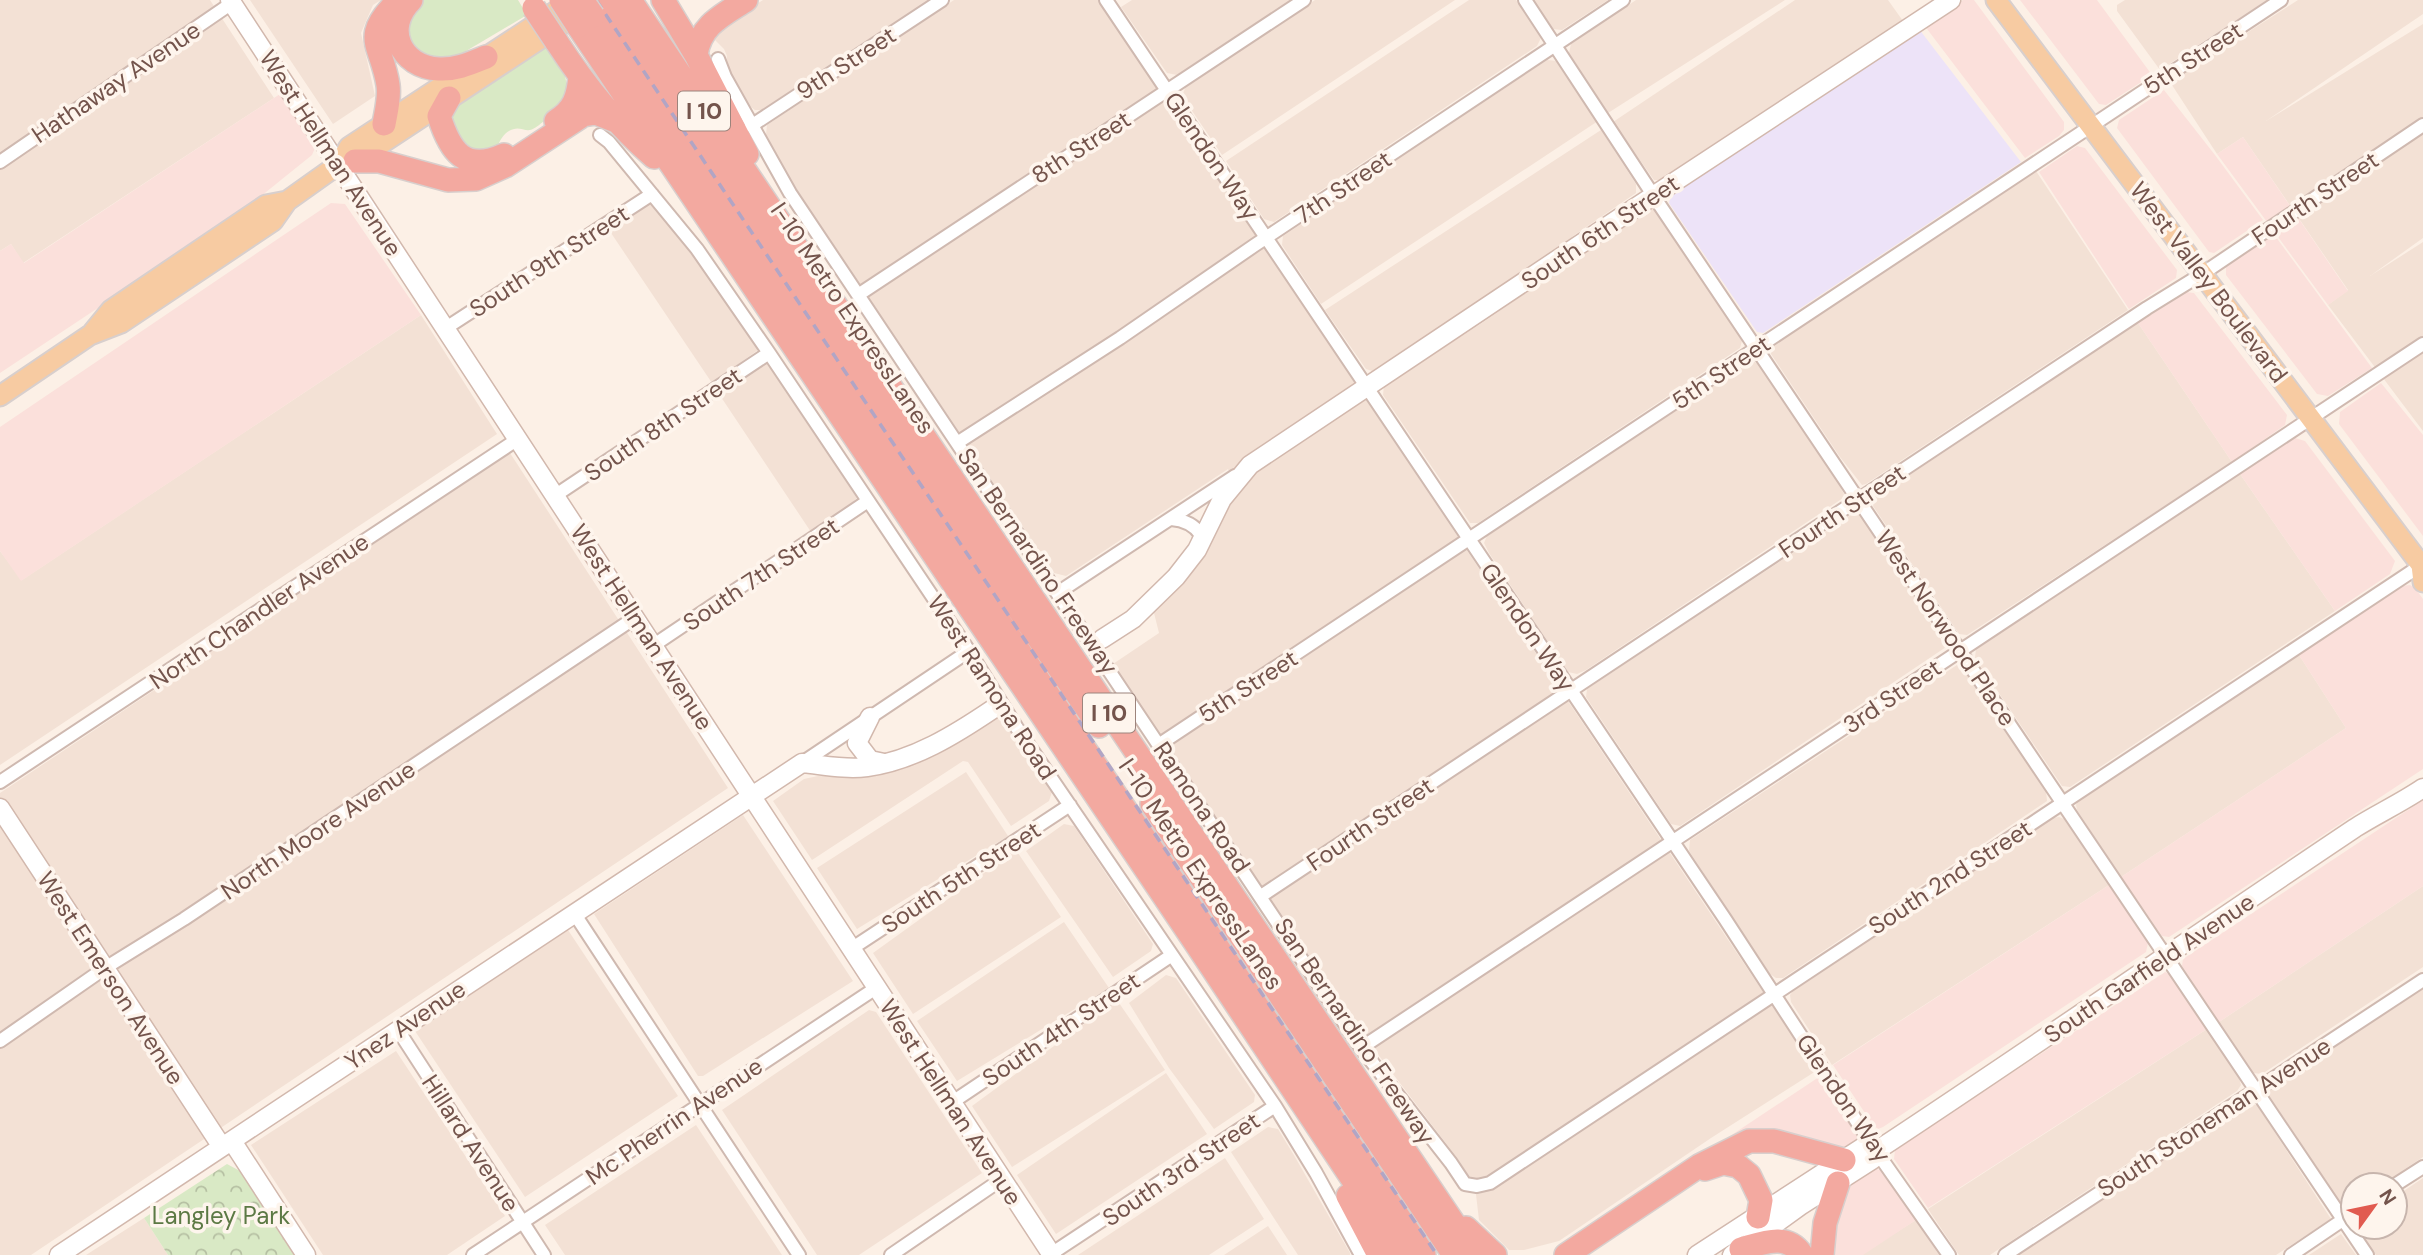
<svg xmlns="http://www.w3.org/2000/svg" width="2423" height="1255" font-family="'DM Sans',sans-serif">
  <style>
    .residential { fill: #f3e1d5 }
    .commercial { fill: #fbe0db }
    .education { fill: #ede3f8 }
    .grass { fill: #d9e9c5 }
    .park { fill: url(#park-crowns) }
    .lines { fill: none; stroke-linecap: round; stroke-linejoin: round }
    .secondary-tunnel { stroke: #dac9c0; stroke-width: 18; stroke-dasharray: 18 9; stroke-linecap: butt }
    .street-casing { stroke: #cfb9b0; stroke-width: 16 }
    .secondary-casing { stroke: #d2b8ad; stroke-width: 21 }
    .primary-casing { stroke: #d8cfcd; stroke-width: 23 }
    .highway-casing { stroke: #d8cfcd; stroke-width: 26 }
    .street { stroke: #fff; stroke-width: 12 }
    .secondary { stroke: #fff; stroke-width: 18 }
    .primary { stroke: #f7cba2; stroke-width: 19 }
    .highway { stroke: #f3a9a0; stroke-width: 23 }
    .rail { stroke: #b1a5c5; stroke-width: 3.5; stroke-dasharray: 10 7; stroke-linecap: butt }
    .highway-bridge-casing { stroke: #d8cfcd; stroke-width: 26; stroke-linecap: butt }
    .highway-bridge { stroke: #f3a9a0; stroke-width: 23 }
    .labels { text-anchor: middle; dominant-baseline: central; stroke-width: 7; stroke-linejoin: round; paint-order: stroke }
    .shield { fill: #fef5ed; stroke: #9d847c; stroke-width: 2 }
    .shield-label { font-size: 23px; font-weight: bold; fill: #74544c }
    .street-label { font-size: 24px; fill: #74544c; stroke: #fef5ed }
    .park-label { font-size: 24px; fill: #5c7944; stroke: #fef5ed }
  </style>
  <defs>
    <pattern id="park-crowns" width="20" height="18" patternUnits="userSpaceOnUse" patternTransform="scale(1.75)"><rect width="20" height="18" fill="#d9e9c5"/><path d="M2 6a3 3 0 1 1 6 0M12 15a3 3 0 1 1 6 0" fill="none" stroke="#b5bfa2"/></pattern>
  </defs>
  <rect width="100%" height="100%" fill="#fcf0e6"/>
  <!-- residential -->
  <path class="residential" d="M0,0H210L274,98L23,263L11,244L0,251Z
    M250,0H381L373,5L361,33L375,96L333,124Z
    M763,0H929L762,110H755L748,105L726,65L727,56L724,49L713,38L725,25Z
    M954,0H1098L1816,1071L1711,1138L1559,1241L1524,1250H1509L1479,1220L1475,1186L1458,1159L1357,1027L1113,664L1159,633L1153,609L1236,487L1228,469L1066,576L1054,573L798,193L766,135L767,125Z
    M1132,0H1291L1177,75L1167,73L1121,7Z
    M1315,0H1455L1222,155L1182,96L1186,86Z
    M1469,0H1516L1541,38L1537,46L1274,222L1264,219L1226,161Z
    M1533,0H1608L1562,30L1553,29Z
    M1636,0H1785L1608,113L1569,53L1571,44Z
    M1795,0H1888L1903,21L1663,180H1654L1613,122Z
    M2125,0H2267L2160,70L2117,11V5Z
    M2298,0H2423V14L2266,121L2423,24V238L2370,276L2423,242V431L2328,305L2348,290L2243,137L2217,154L2170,82Z
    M1547,60L1557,61L1598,121L1321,304L1282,245L1283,236Z
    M1601,130L1636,184V193L1573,236L1568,243L1427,336L1378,369L1372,371L1366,369L1325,310Z
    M2036,171L2128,310L1866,484L1862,485L1840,457L1771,354V347Z
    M652,197L696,250L758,350L712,383L607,227Z
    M1654,209L1660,214L1733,326L1742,341L1740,348L1478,523H1470L1383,395L1384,386L1482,323L1646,210Z
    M421,315L497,434L0,765V551L22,580Z
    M2138,323L2232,462L1967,635L1959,634L1873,506L1875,498Z
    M1751,361L1758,363L1837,481L1844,494L1843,498L1586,670L1577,674L1568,672L1489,553L1484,543L1487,536Z
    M766,362L857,498L815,538L719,394Z
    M510,453L728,788L31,1255H0V793Z
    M2240,474L2335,611L2070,787L2062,786L1975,658L1976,649Z
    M1855,512L1859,513L1864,519L1946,647L1680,826L1671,824L1586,697L1587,689Z
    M2299,655L2346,728L2121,877L2077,810L2076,805L2078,801Z
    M1957,665L1961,667L2046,791L2047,801L1783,978H1776L1770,974L1689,851L1690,840Z
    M1001,712L1052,792L1049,801L1011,826L968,762L963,761L812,860L773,801L804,779L818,776L863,775Z
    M966,772L1008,836L857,929L817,868Z
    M743,815L853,981L703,1076H698L594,914Z
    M2059,817L2064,819L2109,885L1832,1065L1791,1002L1790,995L1793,991L2053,818Z
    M1064,824L1074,826L1153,944L1151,951L1113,977L1026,851Z
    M1016,850L1061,917L913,1014L873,953Z
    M2423,886V967L2262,1074L2253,1073L2219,1022Z
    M1064,922L1109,988L957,1081L917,1021Z
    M568,930L678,1096L525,1197L415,1031Z
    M1166,975L1176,978L1255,1095L1254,1102L1214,1129L1169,1068L1129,1003Z
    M2423,987V1157L2381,1185H2353V1204L2345,1209L2269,1096V1092L2272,1088Z
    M1117,1000L1165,1070L1012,1167L972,1106Z
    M869,1010L876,1012L982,1173L859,1255H817L722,1110Z
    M2207,1029L2239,1077L2241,1085L2237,1091L1990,1255H1959L1928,1209Z
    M396,1051L505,1216L447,1255H323L251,1145Z
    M1166,1073L1207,1134L1056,1234L1017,1175Z
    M2248,1104L2257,1105L2331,1219L2276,1255H2018Z
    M696,1125L782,1255H565L545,1225Z
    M1268,1127L1278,1129L1295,1157L1350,1253V1255H1298L1231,1152Z
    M1225,1158L1264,1219L1209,1255H1078Z
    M2423,1178V1255H2376L2357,1227H2395V1197Z
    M144,1218L168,1255H86Z
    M1916,1220L1939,1255H1860Z
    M1268,1226L1287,1255H1224Z
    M2341,1234L2356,1255H2309Z"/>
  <!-- commercial -->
  <path class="commercial" d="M1963,0H1974L2064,122V130L2059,136L2025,158L1924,25Z
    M2020,0H2097L2152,75L2106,105L2099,104Z
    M2164,90L2215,155L2263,220L2214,253L2209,252L2117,128L2119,120Z
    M280,94L313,143L315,148L312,155L235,217L0,373V251L11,244L24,263Z
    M2243,137L2348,291L2328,305L2217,154Z
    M2077,146L2085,148L2177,270L2176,278L2129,309L2039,172Z
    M331,203L345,204L421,315L21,581L0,551V427Z
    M2273,233L2372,368L2328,396L2317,394L2226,275V265Z
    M2186,292L2194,293L2287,415L2285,425L2232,462L2138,323Z
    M2381,383L2423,435V536L2339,424L2340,412Z
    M2295,438L2305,441L2395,561L2390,574L2335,611L2240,474Z
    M2410,585L2415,588L2423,599V769L2169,937L2162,936L2121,877L2346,728L2299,655L2402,586Z
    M2423,800V886L2219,1022L2182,966L2183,959Z
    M2109,885L2148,943L2146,952L1883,1127L1878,1129L1873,1125L1833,1065Z
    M2165,972L2169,974L2207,1029L1928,1208L1894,1159L1895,1150Z
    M1819,1077L1858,1136L1853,1145L1840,1150L1718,1144Z
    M1875,1168L1882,1171L1916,1220L1863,1255H1832L1831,1218L1842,1194L1870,1169Z"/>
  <!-- education -->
  <path class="education" d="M1919,29L2021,162L1763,333L1757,332L1669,203L1671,194Z"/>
  <!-- grass -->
  <path class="grass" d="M423,0H518L527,15L456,57L438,59L413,50C404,31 406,13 423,0Z
    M546,44C568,72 580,99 544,121C540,124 535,129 530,130C525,131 519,127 514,129C505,131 500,139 497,148L474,151L460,137L451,121L458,102Z"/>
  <!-- park -->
  <path class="park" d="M227,1164L240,1171L295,1255H168L144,1218Z"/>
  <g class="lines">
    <!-- secondary-tunnel -->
    <path class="secondary-tunnel" d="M993,709L1035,682"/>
    <!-- street casing -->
    <g class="street-casing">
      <path id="street" d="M1106,0L1725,919L1876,1151L1949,1255
        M1525,0L1661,207L2367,1255
        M718,59L725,77L790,193L1361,1048L1451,1163L1465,1184L1477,1186L1490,1183L2423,564
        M751,126L942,0
        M600,135L609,142L697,249L769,353L969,651L1017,728L1275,1106L1316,1173L1361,1255
        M0,162L232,3
        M858,295L1304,0
        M446,328L652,194
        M957,443L1120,338L1255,245L1623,0
        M556,495L769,353
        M1171,519C1184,520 1194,524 1201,535L1198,544
        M1059,592L1235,476
        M654,645L868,501
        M1160,744L2281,0
        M802,763L969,651
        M0,782L518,439
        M1261,896L2147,308L2202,274L2423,125
        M574,913L799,1255
        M851,949L1070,805
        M398,1030L544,1255
        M0,1041L105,968L184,919L636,617
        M1361,1048L2423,344
        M951,1103L1172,955
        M2395,1185L2423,1167
        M1051,1254L1275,1106
        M473,1255L876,988
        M891,1255L1002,1179
        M2005,1255L2423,980
        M2291,1255L2353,1213"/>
    </g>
    <!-- secondary casing -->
    <g class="secondary-casing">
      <path id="secondary" d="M230,0L1052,1255
        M1102,639L1133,619L1176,577L1197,550L1222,499L1250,465L1618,219L1951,0
        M870,717L857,743L870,760L884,763
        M0,808L222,1147
        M232,1141L306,1255
        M59,1255L802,763C823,765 846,770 867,767C913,761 956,734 993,709
        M1697,1255L1863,1147L1876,1151
        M1732,1255L1800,1206L1872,1160L1876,1151C2037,1045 2195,935 2355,828C2377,814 2401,803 2423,788"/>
    </g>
    <!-- primary casing -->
    <g class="primary-casing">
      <path id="primary" d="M1996,0L2421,565L2423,582
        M350,162L355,161L599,0
        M93,332L111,310L266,205L287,201
        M0,396L90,335L121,323L273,221L287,201L339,164L349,147L573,0"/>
    </g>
    <!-- highway casing -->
    <g class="highway-casing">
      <path id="highway" d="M411,0C383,28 400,67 439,69C456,70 471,63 486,57
        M610,0L854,370L1099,726
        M630,0L1475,1255
        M663,0L696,55L747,154
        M593,16L1424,1255
        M578,26L1197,945L1403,1255
        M556,41C584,84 615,124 654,157
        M696,55C700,25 723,15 746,0
        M449,98L439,116C450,151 464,173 504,155
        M556,121C574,110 578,97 580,77
        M384,124C386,112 390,98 388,85C382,44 359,38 399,0
        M355,161H379L448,180L476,179L505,166L583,115L596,113L616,121
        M1152,804L1454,1255
        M1705,1169L1723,1163L1738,1166L1749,1175L1761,1200L1758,1217
        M1348,1196L1379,1255
        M1466,1228L1495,1255
        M1741,1249C1763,1243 1787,1232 1802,1255
        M1566,1255L1699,1166L1749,1141H1774L1844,1160
        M1822,1255L1825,1223L1838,1183"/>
    </g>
    <!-- street -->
    <use href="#street" class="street"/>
    <!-- secondary -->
    <use href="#secondary" class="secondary"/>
    <!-- primary -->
    <use href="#primary" class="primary"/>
    <!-- highway -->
    <use href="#highway" class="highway"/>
    <!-- rail -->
    <path class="rail" d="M596,0L1437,1255"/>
    <!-- highway-bridge casing -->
    <g class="highway-bridge-casing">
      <path id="highway-bridge" d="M561,0L578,26
        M582,0L593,16
        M534,8L556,41"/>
    </g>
    <!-- highway-bridge -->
    <use href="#highway-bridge" class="highway-bridge"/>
  </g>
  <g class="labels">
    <!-- shield labels -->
    <g class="shield">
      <rect x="678" y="91.5" width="52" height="39" rx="5"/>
      <rect x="1083" y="693.5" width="52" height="39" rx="5"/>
    </g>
    <g class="shield-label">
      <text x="704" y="111">I 10</text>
      <text x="1109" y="713">I 10</text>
    </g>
    <!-- street labels -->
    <g class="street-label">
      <text transform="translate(2193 58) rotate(-33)">5th Street</text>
      <text transform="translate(846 63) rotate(-33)">9th Street</text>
      <text transform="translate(116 82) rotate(-34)">Hathaway Avenue</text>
      <text transform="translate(1081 147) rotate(-33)">8th Street</text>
      <text transform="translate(331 153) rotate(57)">West Hellman Avenue</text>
      <text transform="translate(1212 156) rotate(56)">Glendon Way</text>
      <text transform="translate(1343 187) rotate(-34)">7th Street</text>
      <text transform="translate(2315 198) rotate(-34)">Fourth Street</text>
      <text transform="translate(1600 232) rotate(-34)">South 6th Street</text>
      <text transform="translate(549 261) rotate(-33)">South 9th Street</text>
      <text transform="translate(2209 282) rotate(53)">West Valley Boulevard</text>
      <text transform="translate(853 318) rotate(56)">I-10 Metro ExpressLanes</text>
      <text transform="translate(1721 372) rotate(-34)">5th Street</text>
      <text transform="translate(663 424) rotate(-34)">South 8th Street</text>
      <text transform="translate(1842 511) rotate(-34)">Fourth Street</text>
      <text transform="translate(1038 561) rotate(56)">San Bernardino Freeway</text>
      <text transform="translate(761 574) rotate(-34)">South 7th Street</text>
      <text transform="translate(259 611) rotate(-34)">North Chandler Avenue</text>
      <text transform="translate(642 627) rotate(57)">West Hellman Avenue</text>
      <text transform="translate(1528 627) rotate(56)">Glendon Way</text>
      <text transform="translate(1946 628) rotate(56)">West Norwood Place</text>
      <text transform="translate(1248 686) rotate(-33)">5th Street</text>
      <text transform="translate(992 687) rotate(57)">West Ramona Road</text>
      <text transform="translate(1892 696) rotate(-34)">3rd Street</text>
      <text transform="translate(1202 807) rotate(56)">Ramona Road</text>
      <text transform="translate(1370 824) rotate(-34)">Fourth Street</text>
      <text transform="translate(318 830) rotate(-34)">North Moore Avenue</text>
      <text transform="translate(1201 874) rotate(56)">I-10 Metro ExpressLanes</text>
      <text transform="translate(961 877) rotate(-33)">South 5th Street</text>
      <text transform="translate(1950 877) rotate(-33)">South 2nd Street</text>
      <text transform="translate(2149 968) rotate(-34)">South Garfield Avenue</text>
      <text transform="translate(111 978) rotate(57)">West Emerson Avenue</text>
      <text transform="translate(405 1025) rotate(-34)">Ynez Avenue</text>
      <text transform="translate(1061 1029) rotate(-34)">South 4th Street</text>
      <text transform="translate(1355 1031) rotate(56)">San Bernardino Freeway</text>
      <text transform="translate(1844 1098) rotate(56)">Glendon Way</text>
      <text transform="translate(951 1102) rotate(57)">West Hellman Avenue</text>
      <text transform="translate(2214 1117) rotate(-33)">South Stoneman Avenue</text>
      <text transform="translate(674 1121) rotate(-34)">Mc Pherrin Avenue</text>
      <text transform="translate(471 1143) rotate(57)">Hillard Avenue</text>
      <text transform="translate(1181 1169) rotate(-34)">South 3rd Street</text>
    </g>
    <!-- park labels -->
    <g class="park-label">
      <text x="221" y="1215">Langley Park</text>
    </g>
  </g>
  <!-- north arrow -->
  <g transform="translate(2374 1206) rotate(57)"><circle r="33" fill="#fef5ed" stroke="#c7b5ad" stroke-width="2"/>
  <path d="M0-5L12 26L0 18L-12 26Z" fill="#e15b50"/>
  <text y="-10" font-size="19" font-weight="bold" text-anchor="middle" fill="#74544c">N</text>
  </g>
</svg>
